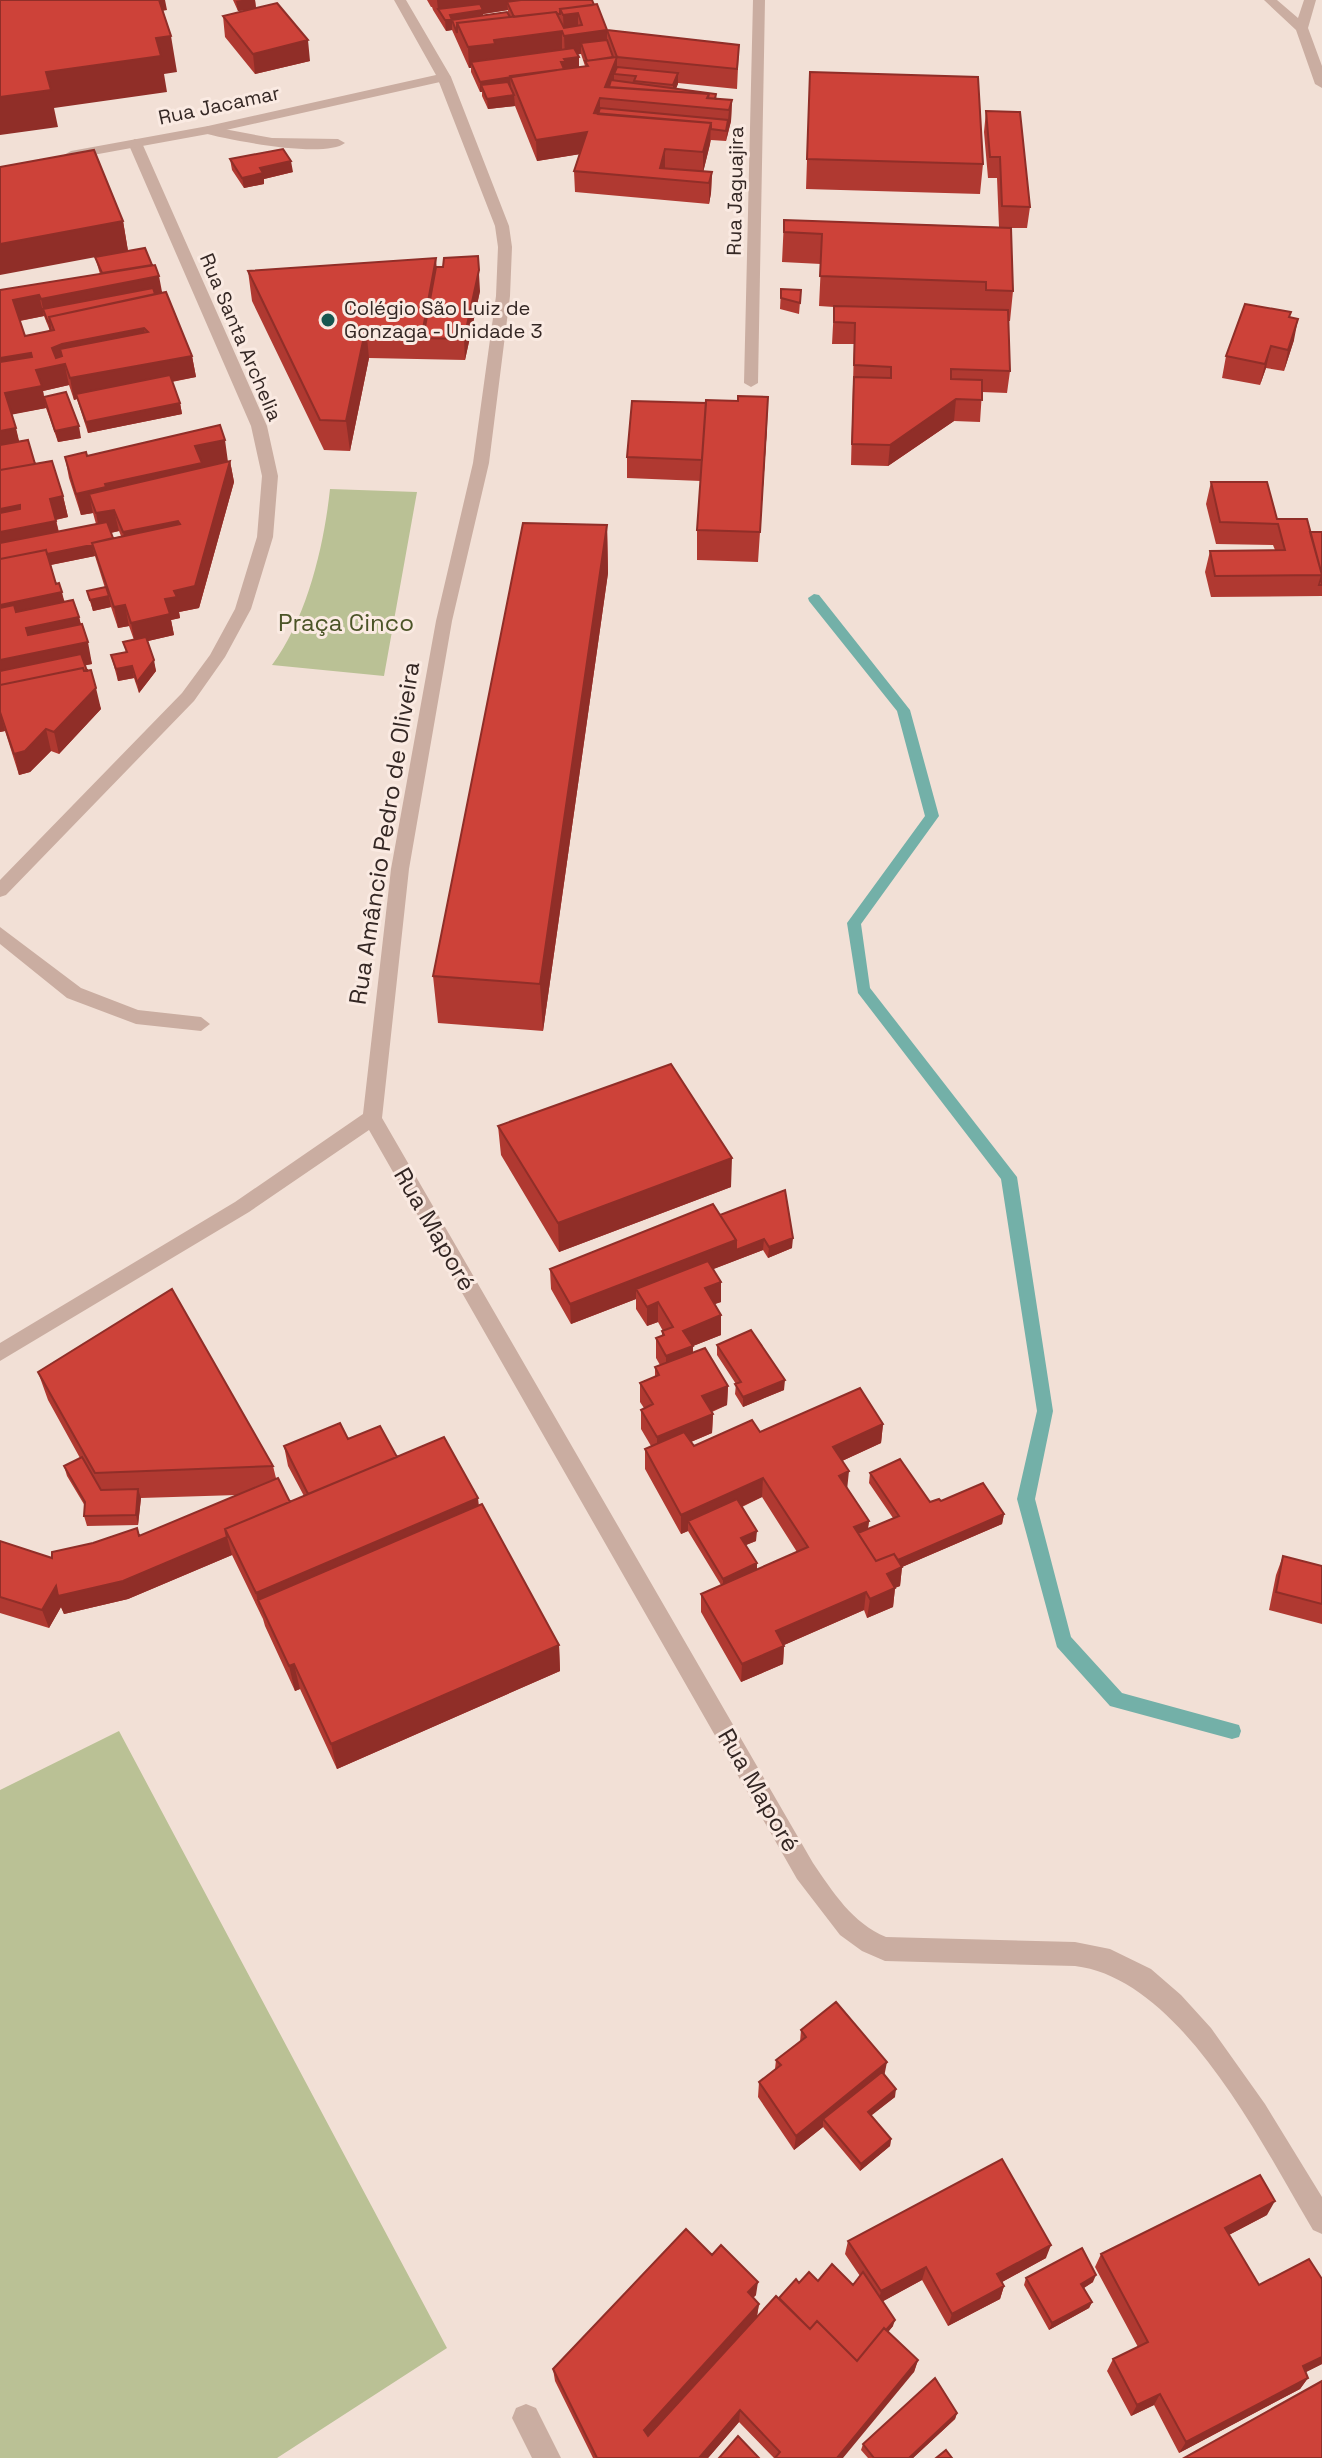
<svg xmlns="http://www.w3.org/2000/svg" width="1322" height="2458" font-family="'Space Grotesk',sans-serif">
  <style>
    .green { fill: #bac195 }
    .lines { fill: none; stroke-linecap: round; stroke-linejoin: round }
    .stream { fill: #73b0a8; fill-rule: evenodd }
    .service { fill: #caada1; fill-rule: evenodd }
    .minor { fill: #caada1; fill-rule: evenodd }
    .tertiary { fill: #caada1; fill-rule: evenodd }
    .wall { fill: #b03931; fill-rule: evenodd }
    .shaded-wall { fill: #902e28 }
    .building { fill: #cd4239; stroke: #902e28; stroke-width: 2; fill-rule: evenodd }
    .poi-dot { fill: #185750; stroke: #faeae2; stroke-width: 3 }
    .labels { text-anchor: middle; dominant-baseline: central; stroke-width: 6; stroke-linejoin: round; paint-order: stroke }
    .far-street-label { font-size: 20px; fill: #342724; stroke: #faeae2 }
    .far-poi-label { font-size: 20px; fill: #342724; stroke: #faeae2; text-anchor: start }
    .park-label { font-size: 24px; fill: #4b5427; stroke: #faeae2 }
    .street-label { font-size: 24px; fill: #342724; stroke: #faeae2 }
  </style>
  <rect width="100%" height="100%" fill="#f2e0d6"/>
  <!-- green -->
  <path class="green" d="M330,489L417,492L384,676L272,665C307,618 324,546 330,489Z
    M119,1731L447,2348L277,2458H0V1790Z"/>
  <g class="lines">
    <!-- stream -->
    <path class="stream" d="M814,594L819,595L910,710L939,816L861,924L870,988L1017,1177L1053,1411L1035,1499L1071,1637L1122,1693L1239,1725L1241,1731L1239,1737L1232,1739L1110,1706L1057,1647L1017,1499L1037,1411L1001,1179L858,993L847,923L925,816L897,711L809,601L808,598Z"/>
    <!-- service -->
    <path class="service" d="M208,126L272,138L338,139L345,143C324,159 230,140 203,133L201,130Z
      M0,927L81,988L138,1010L201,1017L210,1024L201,1031L136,1024L67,998L0,944Z"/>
    <!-- minor -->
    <path class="minor" d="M753,0H765L758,383L751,387L744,383Z
      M1264,0H1277L1298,18L1304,0H1316L1308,28L1322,66V88L1315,84L1296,30Z
      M444,73L451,77L509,226L512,247L510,296L489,463L452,621L409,869L382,1118L813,1863C833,1892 852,1923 886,1937L1075,1942L1110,1949L1151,1969L1181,1995L1211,2028L1265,2104L1322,2197V2234L1313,2230C1262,2145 1182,1979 1075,1966L885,1961L862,1951L840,1935L797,1879L369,1130L249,1212L0,1361V1343L235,1202L363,1114L391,869L436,621L473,463L496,296L498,247L495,226L437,77Z
      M135,139L142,143L267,426L278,476L273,537L251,609L225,657L194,701L6,895L0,897V880L182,693L210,655L235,609L257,537L262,476L251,426L128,143Z
      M526,2404L536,2408L561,2458H532L512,2418L516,2408Z"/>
    <!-- tertiary -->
    <path class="tertiary" d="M394,0H406L451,77L449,80L208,134L71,159L64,155L71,151L208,126L436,75Z"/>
  </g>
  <!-- wall -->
  <path class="wall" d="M233,0H255L256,8L310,61L255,74L225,37L223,16L249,10L238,11Z
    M427,0H592L607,30V40V30L739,45L737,89L678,83L676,89L716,94V99L732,100L731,121L726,141L711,140L703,172H712L711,193L709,204L575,192L574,171L580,154L537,161L515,106L488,109L482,96V92H480L471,72V68H469L452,30L446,31L433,10L432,7H431ZM508,10V13L483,15V14ZM577,54H581L585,66L579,67Z
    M810,72L983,164L980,194L806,189Z
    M986,111L1030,207L1027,228H1011L1013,291L1010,321H1008L1010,371L1007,393L982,392L980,422L954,421L888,466L851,465L854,344H832L834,307L819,306L821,264L782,262L784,220L999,227L997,178H988L984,132Z
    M230,159L293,172L264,179V184L244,188L232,170Z
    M123,221L128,251L162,292L192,356L196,377L172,382L180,403L182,414L88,433L77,399L74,400L69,385L43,391L44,397L81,438L58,442L46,408L12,414L19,442L35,464L63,496L68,517L56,520L59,532L96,524L93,513L81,515L69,478L65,457L87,456L230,461L234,482L199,608L179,612L180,618L171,620L174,635L148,641L156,671L139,693L134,678L118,681L111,655L126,652L123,642L134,640L129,626L118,628L111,607L93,611L87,591L105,588L95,556L51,565L56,584L65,602L79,617L92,664L85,665L101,709L59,754L51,751L30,772L19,775L5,731L0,732V290L100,274L95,257ZM44,316L50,331L25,336L20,321ZM119,531L121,536L113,538L111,533Z
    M436,267L480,291L465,360L369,358L350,451L324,450L252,301L248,271Z
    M781,289L801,290L799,314L780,309Z
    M1290,317L1294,340L1284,371L1266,368L1260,385L1222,378L1226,356Z
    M767,427L758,562L697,560V530L701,481L627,478V457Z
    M1211,482L1277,519L1310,532H1322V596L1211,597L1205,572L1210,551L1275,550L1273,545L1216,544L1206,504Z
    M607,525L608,573L543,1031L438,1023L433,976Z
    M498,1126L731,1187L559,1252L501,1155Z
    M720,1215L792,1248L768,1258L763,1250L713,1269L721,1282V1302L714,1304L721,1315V1335L693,1346V1353L728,1386L727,1405L712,1412L713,1414L712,1433L691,1442L694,1446L760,1432L883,1424L881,1443L842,1461L847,1489L869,1521L868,1529L893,1518L869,1483L870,1473L930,1502L941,1501L1004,1514L1002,1524L902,1567L900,1586L895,1588L893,1607L867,1618L864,1610L784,1645L783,1664L741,1682L701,1612V1594L721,1585L688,1531L681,1534L645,1469V1449L651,1446L641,1429V1410L644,1408L640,1402V1383L655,1377V1367L660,1365L656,1358V1338L662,1336V1331H663L658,1322L647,1326L636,1309V1299L571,1324L551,1289L550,1269ZM762,1497L797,1552L757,1570L746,1545L756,1541L742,1507Z
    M717,1345L784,1390L743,1407L735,1394L736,1384L717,1355Z
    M38,1372L273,1466L276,1478L290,1502L304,1496L288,1466L284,1446L348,1439L397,1457L479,1505L559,1645L560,1671L337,1769L300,1689L295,1691L265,1626L263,1619L232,1555L128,1599L64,1614L61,1607L49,1628L0,1613V1541L52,1558L139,1536L237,1495L141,1498L138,1525L87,1526L84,1516L85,1506L67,1476L64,1466L80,1458L48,1400Z
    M1283,1556L1322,1566V1624L1269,1610L1276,1575Z
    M801,2030L884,2075L895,2097L871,2115L891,2139L890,2146L860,2171L823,2127L794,2150L758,2097L759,2082L775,2069L776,2060L800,2042Z
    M1267,2215L1229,2235L1259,2285L1322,2279V2364L1306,2372L1308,2378L1300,2389L1179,2453L1154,2405L1131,2416L1107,2371L1113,2359L1138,2347L1095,2267L1101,2254Z
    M848,2241L1046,2258L1002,2282L1004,2286L1000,2299L948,2326L922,2280L883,2301L893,2326L888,2332L918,2360L914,2372L774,2458L739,2422L708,2458H593L555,2381L553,2369L712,2255L756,2295L753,2298L759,2304L757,2316L799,2283L818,2281L853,2285L860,2276L845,2254Z
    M1026,2278L1093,2282L1084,2288L1092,2302L1089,2308L1049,2330L1024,2285Z
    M957,2413L955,2419L913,2458H868L861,2450L863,2444Z"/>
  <!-- shaded-wall -->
  <path class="shaded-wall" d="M155,0H165L167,10L157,12Z
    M242,0H255L256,9L238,11L236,1Z
    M437,0H548L507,2L508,10L483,14L484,21L452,20V30L446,31L445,20L438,9L439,20Z
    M578,13V34L607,30V50L581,43V54L565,56L563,15Z
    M562,31V52L471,62V68H469L468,47L494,40Z
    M171,36L177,72L164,74L167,92L54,108L58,127L0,135V97L46,72L156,38Z
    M308,40L310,61L255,74L253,54Z
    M579,57V68L565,73L561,62L564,59Z
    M617,57V74H614V84L606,94L605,87Z
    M678,73V84L673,95V85Z
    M510,77L511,88L481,85L482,92H480V82Z
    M514,95L515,106L488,109L487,99Z
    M600,98V119L594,113Z
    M732,100L731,121L726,141L729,110Z
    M711,123L710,144L703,173V152Z
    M587,132V153L537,161L536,140Z
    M665,149V170L660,168Z
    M291,161L293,172L264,179V184L244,188L242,178L260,168Z
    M712,172L711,193L709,204V183Z
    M123,221L128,251L0,275V244Z
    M478,256L480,291L465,360L464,339Z
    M436,258L438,288L423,338V329Z
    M159,276L163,297L43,309L41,299Z
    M39,295L44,316L18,321L13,300Z
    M1298,319L1294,340L1284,371L1288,350Z
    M50,321L52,332H50L48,322Z
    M366,327L369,358L350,451L346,421Z
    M144,328L148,350L65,366L69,385L43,391L46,408L10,415L5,393L36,370L52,348L62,344Z
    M1271,346L1266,368L1260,385L1265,364Z
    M31,353L35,374L0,381V358Z
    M192,356L196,377L78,399L76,394L77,399L74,400L70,378Z
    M768,397L767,427L758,562L760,532Z
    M956,399L954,421L888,466L890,445Z
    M180,403L182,414L88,433L86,422Z
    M79,426L81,438L58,442L55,431Z
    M16,428L21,449L0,453V431Z
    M225,440L228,462L89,494L93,513L81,515L76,494L105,484L195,446Z
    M230,461L234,482L199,608L179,612L180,618L171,620L174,635L135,644L131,623L165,599L174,591Z
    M63,496L68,517L54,520L50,499Z
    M20,505L25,526L0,531V509Z
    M114,510L119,531L100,535L96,513Z
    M56,521L61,543L0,555V532Z
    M178,521L181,542L127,554L123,532Z
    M607,525L608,573L543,1031L540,984Z
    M92,545L95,556L0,575V563Z
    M62,592L67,613L0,627V605Z
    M109,596L111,607L93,611L90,600Z
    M125,605L129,626L118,628L114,607Z
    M79,617L84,639L31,650L26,628Z
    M88,642L92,664L0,683V660Z
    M154,660L156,671L139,693L137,682Z
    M132,666L134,678L118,681L116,669Z
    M96,688L101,709L59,754L54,732Z
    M0,712L5,731L0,732Z
    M46,729L51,751L30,772L19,775L14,754Z
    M732,1158L731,1187L559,1252L558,1223Z
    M793,1238L792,1248L768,1258L769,1247Z
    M764,1239L763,1250L641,1297L636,1289V1299L571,1324L570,1304L736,1240Z
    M721,1282V1302L704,1308L705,1288Z
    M658,1302V1322L647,1326V1307Z
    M721,1315V1335L693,1346L692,1365L666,1376V1356L683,1331Z
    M785,1380L784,1390L743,1407V1397Z
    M728,1386L727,1405L702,1415V1396Z
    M713,1414L712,1433L657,1456V1437Z
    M883,1424L881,1443L831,1466L833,1447Z
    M849,1471L847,1490L839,1476Z
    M763,1478L762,1497L692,1529L688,1521V1531L681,1534V1515Z
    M138,1489L141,1498L138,1525L136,1515Z
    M478,1498L481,1524L258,1600L262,1619L256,1593Z
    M1004,1514L1002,1524L902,1567L900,1586L884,1592L874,1570Z
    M869,1521L866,1539L853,1536L854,1527Z
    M757,1531L756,1541L741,1547V1538Z
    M227,1537L232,1555L128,1599L64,1614L61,1607L49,1628L42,1610L56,1586Z
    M757,1563V1573L723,1588V1579Z
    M895,1588L893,1607L867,1618L870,1599Z
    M866,1592L864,1610L775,1649L776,1631Z
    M559,1645L560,1671L337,1769L331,1744Z
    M784,1646L783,1664L741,1682L742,1664Z
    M294,1664L300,1689L295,1691L289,1666Z
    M887,2062L884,2077L823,2119V2127L794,2150L796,2136Z
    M896,2089L895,2097L867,2119L868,2112Z
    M891,2139L890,2146L860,2171L861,2164Z
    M1275,2201L1267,2215L1217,2241L1225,2228Z
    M1051,2245L1046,2258L993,2287L997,2274Z
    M926,2267L922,2280L878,2304L881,2291Z
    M1096,2275L1093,2282L1079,2291L1081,2284Z
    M758,2282L756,2295L746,2304L748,2292Z
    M1004,2286L1000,2299L948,2326L952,2314Z
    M1092,2302L1089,2308L1049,2330L1052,2323Z
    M759,2304L757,2316L644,2441V2430Z
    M895,2320L893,2326L855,2372Z
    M1322,2357V2364L1294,2378L1303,2366Z
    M918,2360L914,2372L843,2458H837Z
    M1308,2378L1300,2389L1179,2453L1186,2442Z
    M1160,2394L1154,2405L1131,2416L1137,2405Z
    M740,2410L739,2422L708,2458H699Z
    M957,2413L955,2419L913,2458H909Z"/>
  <!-- building -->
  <path class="building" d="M0,0H159L171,36L156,38L161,56L46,72L51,90L0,97Z
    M521,0H592L594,5L560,9V14H558L556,12L514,17L507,2Z
    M277,3L308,40L253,54L223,16Z
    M480,4L483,10L450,15L452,20L507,12L510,17L457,23V33L452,20H445L438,9Z
    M597,4L607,30L564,36L562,31L494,40L495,44L468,47L457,23L556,12L564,28L582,25L578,13L563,15L560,9Z
    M607,30L739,45L737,69L617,57Z
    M607,40L613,57L587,61L581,43Z
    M574,48L579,57L564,59L566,62H561L564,69L480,82L471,62Z
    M617,57L605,87L709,94L707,98L732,100L729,110L600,98L594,113L711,123L703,152L665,149L660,168L712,172L709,183L574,171L587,132L536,140L510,76L588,66L585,61Z
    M617,67L678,73L673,85L634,81L636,76L614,74Z
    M810,72L978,77L983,164L807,159Z
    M611,80L716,94L715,99L708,98L709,94L609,87Z
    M508,82L514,95L487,99L481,85Z
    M600,108L728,120L726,131L711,129V123L598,114Z
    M986,111L1020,112L1030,207L1002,206L1000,157H990Z
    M283,149L291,161L260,168L263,173L242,178L230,159Z
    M94,150L123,221L0,244V167Z
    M784,220L1011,228L1013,291L986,290V282L820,276L822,234L784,232Z
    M145,248L152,265L102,273L95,257Z
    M478,256L479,270L464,339L423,338L436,267H443L444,258Z
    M436,258L423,329L366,327L346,421L320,420L248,271Z
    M155,265L159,276L41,299L39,295L13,300L25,336L54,330L49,317L166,292L192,356L70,378L65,364L36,370L42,386L5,393L16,428L0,431V362L32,357L31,353L0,358V290ZM144,328L148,332L60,349L62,356L56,358L52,348L62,344Z
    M153,288L155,294L49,317L50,321L48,322L43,309Z
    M781,289L801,290L800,303L781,298Z
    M1245,304L1291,312L1289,317L1298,319L1288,350L1271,346L1265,364L1226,356Z
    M834,306L1008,310L1010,371L951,369V379L982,380V400L956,399L890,445L852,444L854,377L891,378V367L854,365L855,323L834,322Z
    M170,375L180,403L86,422L76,394Z
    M66,392L79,426L55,431L44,397Z
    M738,396L768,397L760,532L697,530L706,400L738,401Z
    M632,401L706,403L702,460L627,457Z
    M220,425L225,440L195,446L202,463L105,484L106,487L76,494L65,457L86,452L87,456Z
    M28,440L35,464L0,470V445Z
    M52,461L63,496L50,499L56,521L0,532V513L20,509V505L0,509V470Z
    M230,461L195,586L174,591L177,597L165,599L170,614L131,623L125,605L114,607L92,543L180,524L178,521L123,532L114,510L96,513L89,494Z
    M1211,482H1267L1277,519H1307L1322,575L1215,576L1210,551L1285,550L1278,524L1220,522Z
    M107,522L113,538L92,543L94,549L92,545L47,554L46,550L0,559V543Z
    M523,523L607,525L540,984L433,976Z
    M1310,532H1322V585H1319L1322,575Z
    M46,550L56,584L59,583L62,592L0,605V559Z
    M106,587L109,596L90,600L87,591Z
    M73,600L79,617L26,628L28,635L82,624L88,642L0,660V608L14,605L16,612Z
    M146,637L154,660L137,682L132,666L116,669L111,655L127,652L123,642Z
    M81,654L87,671H84L83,668L0,685V671Z
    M83,668L84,671L91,670L96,688L54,732L46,729L25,751L14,754L0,712V685Z
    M671,1064L732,1158L558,1223L498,1126Z
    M785,1190L793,1238L769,1247L764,1239L736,1250V1240L720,1215Z
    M713,1204L736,1240L570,1304L550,1269Z
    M708,1261L721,1282L705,1288L721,1315L683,1331L693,1346L666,1356L656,1338L664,1335L662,1331L673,1327L658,1302L647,1307L636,1289Z
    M172,1289L273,1466L95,1473L38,1372Z
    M751,1330L785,1380L743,1397L735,1384L741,1382L717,1345Z
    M705,1348L728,1386L702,1396L713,1414L657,1437L641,1410L653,1404L640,1383L659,1375L655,1367Z
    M860,1388L883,1424L833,1447L849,1471L839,1476L869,1521L854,1527L876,1561L894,1554L902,1567L887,1574L895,1588L870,1599L866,1592L776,1631L784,1646L742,1664L701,1594L808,1547L763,1478L681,1515L645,1449L684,1432L694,1446L752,1420L760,1432Z
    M340,1423L348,1439L380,1426L397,1457L308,1494L284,1446Z
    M444,1437L478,1498L256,1593L225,1529Z
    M82,1457L101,1490L138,1489L136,1515L84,1516L85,1502L64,1466Z
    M900,1459L930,1502L939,1499L941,1501L983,1483L1004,1514L898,1560L894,1554L876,1561L858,1533L899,1516L870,1473Z
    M278,1478L290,1502L225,1529L227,1537L123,1581L58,1596L56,1586L42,1610L0,1597V1541L52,1558V1552L93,1543L137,1528L139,1536Z
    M737,1499L757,1531L741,1538L757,1563L723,1579L688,1521Z
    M482,1504L559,1645L331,1744L294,1664L289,1666L258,1600Z
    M1283,1556L1322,1566V1604L1276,1592Z
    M836,2002L887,2062L796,2136L759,2082L781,2065L776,2060L806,2037L801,2030Z
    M882,2072L896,2089L868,2112L891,2139L861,2164L823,2119Z
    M1002,2159L1051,2245L997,2274L1004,2286L952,2314L926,2267L881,2291L848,2241Z
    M1260,2175L1275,2201L1225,2228L1259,2285L1309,2259L1322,2279V2357L1303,2366L1308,2378L1186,2442L1160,2394L1137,2405L1113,2359L1148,2342L1101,2254Z
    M686,2229L712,2255L721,2245L758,2282L748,2292L759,2304L644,2430L648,2436L776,2296L810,2329L817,2321L857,2361L884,2328L918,2360L837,2458H775L780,2452L740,2410L699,2458H597L553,2369Z
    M1082,2248L1096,2275L1081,2284L1092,2302L1052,2323L1026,2278Z
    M832,2264L853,2285L863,2272L895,2320L886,2330L884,2328L857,2361L817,2321L810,2329L779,2298L796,2279L799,2283L809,2272L818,2281Z
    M935,2378L957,2413L909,2458H874L863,2444Z
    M1322,2381V2458H1184Z
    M738,2436L759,2458H719Z
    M946,2450L952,2458H936Z"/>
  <!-- markers -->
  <circle class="poi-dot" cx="328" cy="320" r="8"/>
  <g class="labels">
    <!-- far-street labels -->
    <g class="far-street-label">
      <text transform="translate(219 105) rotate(-12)">Rua Jacamar</text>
      <text transform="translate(735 191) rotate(-89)">Rua Jaguajira</text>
      <text transform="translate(241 337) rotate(67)">Rua Santa Archelia</text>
    </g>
    <!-- far-poi labels -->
    <g class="far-poi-label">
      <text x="344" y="308">Colégio São Luiz de<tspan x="344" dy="23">Gonzaga - Unidade 3</tspan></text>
    </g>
    <!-- park labels -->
    <g class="park-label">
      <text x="346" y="622">Praça Cinco</text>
    </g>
    <!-- street labels -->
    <g class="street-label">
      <text transform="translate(384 833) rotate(-81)">Rua Amâncio Pedro de Oliveira</text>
      <text transform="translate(435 1229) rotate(60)">Rua Maporé</text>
      <text transform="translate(759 1790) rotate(60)">Rua Maporé</text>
    </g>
  </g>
</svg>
